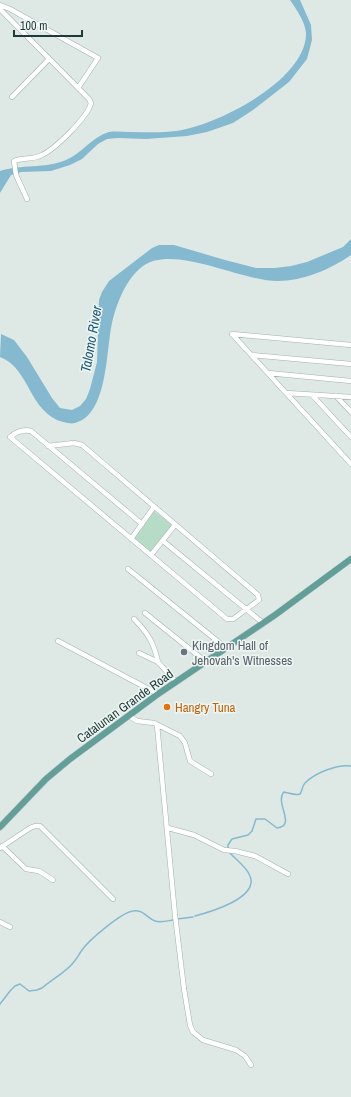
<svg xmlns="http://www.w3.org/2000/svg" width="351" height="1097" font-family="'Archivo Narrow',sans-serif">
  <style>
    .green { fill: #b6dbc6 }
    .water { fill: #85b9cf }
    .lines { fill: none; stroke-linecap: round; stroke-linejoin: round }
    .stream { stroke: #85b9cf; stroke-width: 1.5 }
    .minor-casing { stroke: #a1b1ae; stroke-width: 5.5 }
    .major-casing { stroke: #bcc4c3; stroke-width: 7 }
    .minor { stroke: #fff; stroke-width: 4.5 }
    .major { stroke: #629f99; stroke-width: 6 }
    .worship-dot { fill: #6b7280; stroke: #eef6f3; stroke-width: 1.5 }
    .food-dot { fill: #e8710a; stroke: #eef6f3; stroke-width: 1.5 }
    .labels { text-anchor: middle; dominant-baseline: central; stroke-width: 3; stroke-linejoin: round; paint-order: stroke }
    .worship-label { font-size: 13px; fill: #5b616d; stroke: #eef6f3; text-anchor: start }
    .street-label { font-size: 13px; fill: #1f3936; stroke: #eef6f3 }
    .food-label { font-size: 13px; fill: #c56008; stroke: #eef6f3; text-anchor: start }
    .water-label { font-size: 14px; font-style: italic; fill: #1a5774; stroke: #eef6f3 }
  </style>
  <rect width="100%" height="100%" fill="#dee9e6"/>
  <!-- green -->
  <path class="green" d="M154,511L172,525L151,552L134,538Z"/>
  <!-- water -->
  <path class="water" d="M290,0H300L311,25L312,40L307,59L289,82L253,110L233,123L207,132L187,136L146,139L118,138L107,139L98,144L82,159L70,165L51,171L21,172L11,175L0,193V171C21,164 45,169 66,160C82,153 92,137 109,132C116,131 123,132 130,132C145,132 161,133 176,131C216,126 307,80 306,33C305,21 296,9 290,0Z
    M351,239V255C331,269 303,281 278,281C240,281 174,244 143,266C126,278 116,305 112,323C106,350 108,415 75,423C71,424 68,423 63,422C29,413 30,368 0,357L1,334L14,340L27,357L52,398L60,408L72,410L80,406L86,399L90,389L97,362L99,300L102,292L109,281L152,248L159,245H174L225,260L256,268H275L291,266L307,262L343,247Z"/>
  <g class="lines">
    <!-- stream -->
    <path class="stream" d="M228,849V845L232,839L248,835L252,831L256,819H265L277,828C297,826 274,802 284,792C289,793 296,796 300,794C302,792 302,786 305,783C315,773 337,764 351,766
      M195,916C210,912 259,898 250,876C247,867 236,860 230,853
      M177,919L193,917
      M0,1004L10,991L15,986L20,984L29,991L37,990L42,988C52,979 65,973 73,963C77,959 79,954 82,950C89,940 122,912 133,911C143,909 147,918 155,921C160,923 167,921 173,920"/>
    <!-- minor casing -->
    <g class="minor-casing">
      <path id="minor" d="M0,5L10,9L98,58L78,88
        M0,9L89,99L91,103C88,117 55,149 42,155C34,160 23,157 14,161L16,175L27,199
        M12,97L49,59
        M232,334L351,464
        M232,334L351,345
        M252,355L351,364
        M268,373L351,381
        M286,393L351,397
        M312,395L351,437
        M336,396L351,412
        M48,446L74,443L82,445L258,595L259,600L233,619H227L10,437C16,432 23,429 31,431L142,524
        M131,539L154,507
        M163,541L263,623
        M151,555L175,525
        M128,569L226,648
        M145,613L206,662
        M134,619C148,633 154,643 158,662
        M58,641L158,694
        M139,653L158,662L176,682
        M129,716L137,721L154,723L180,736L185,743L190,761L211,774
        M157,725L175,915L184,989L190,1025L193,1032L203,1040L236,1050L245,1056L251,1065
        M168,828L194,835L224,850L235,851L255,856L288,874
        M2,846L26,869L39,871L53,880
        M0,848L30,828L35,826H40L113,899
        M0,922L10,927"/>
    </g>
    <!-- major casing -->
    <g class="major-casing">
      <path id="major" d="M0,827L46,779L70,759L158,694L275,615L351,559"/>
    </g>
    <!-- minor -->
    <use href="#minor" class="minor"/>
    <!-- major -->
    <use href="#major" class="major"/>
  </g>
  <!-- markers -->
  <circle class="worship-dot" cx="184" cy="652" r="4"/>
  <circle class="food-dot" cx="167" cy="707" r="4"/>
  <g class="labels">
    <!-- worship labels -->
    <g class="worship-label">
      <text x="192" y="645">Kingdom Hall of<tspan x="192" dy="15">Jehovah's Witnesses</tspan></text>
    </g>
    <!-- street labels -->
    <g class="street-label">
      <text transform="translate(125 706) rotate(-36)">Catalunan Grande Road</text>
    </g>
    <!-- food labels -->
    <g class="food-label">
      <text x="175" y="707">Hangry Tuna</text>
    </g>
    <!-- water labels -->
    <g class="water-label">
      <text transform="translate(91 339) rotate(-80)">Talomo River</text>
    </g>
  </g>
  <!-- scale -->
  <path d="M14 30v6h68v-6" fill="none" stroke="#1f3936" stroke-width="2"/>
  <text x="20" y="30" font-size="12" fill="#1f3936" stroke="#eef6f3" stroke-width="3" paint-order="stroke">100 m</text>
</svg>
